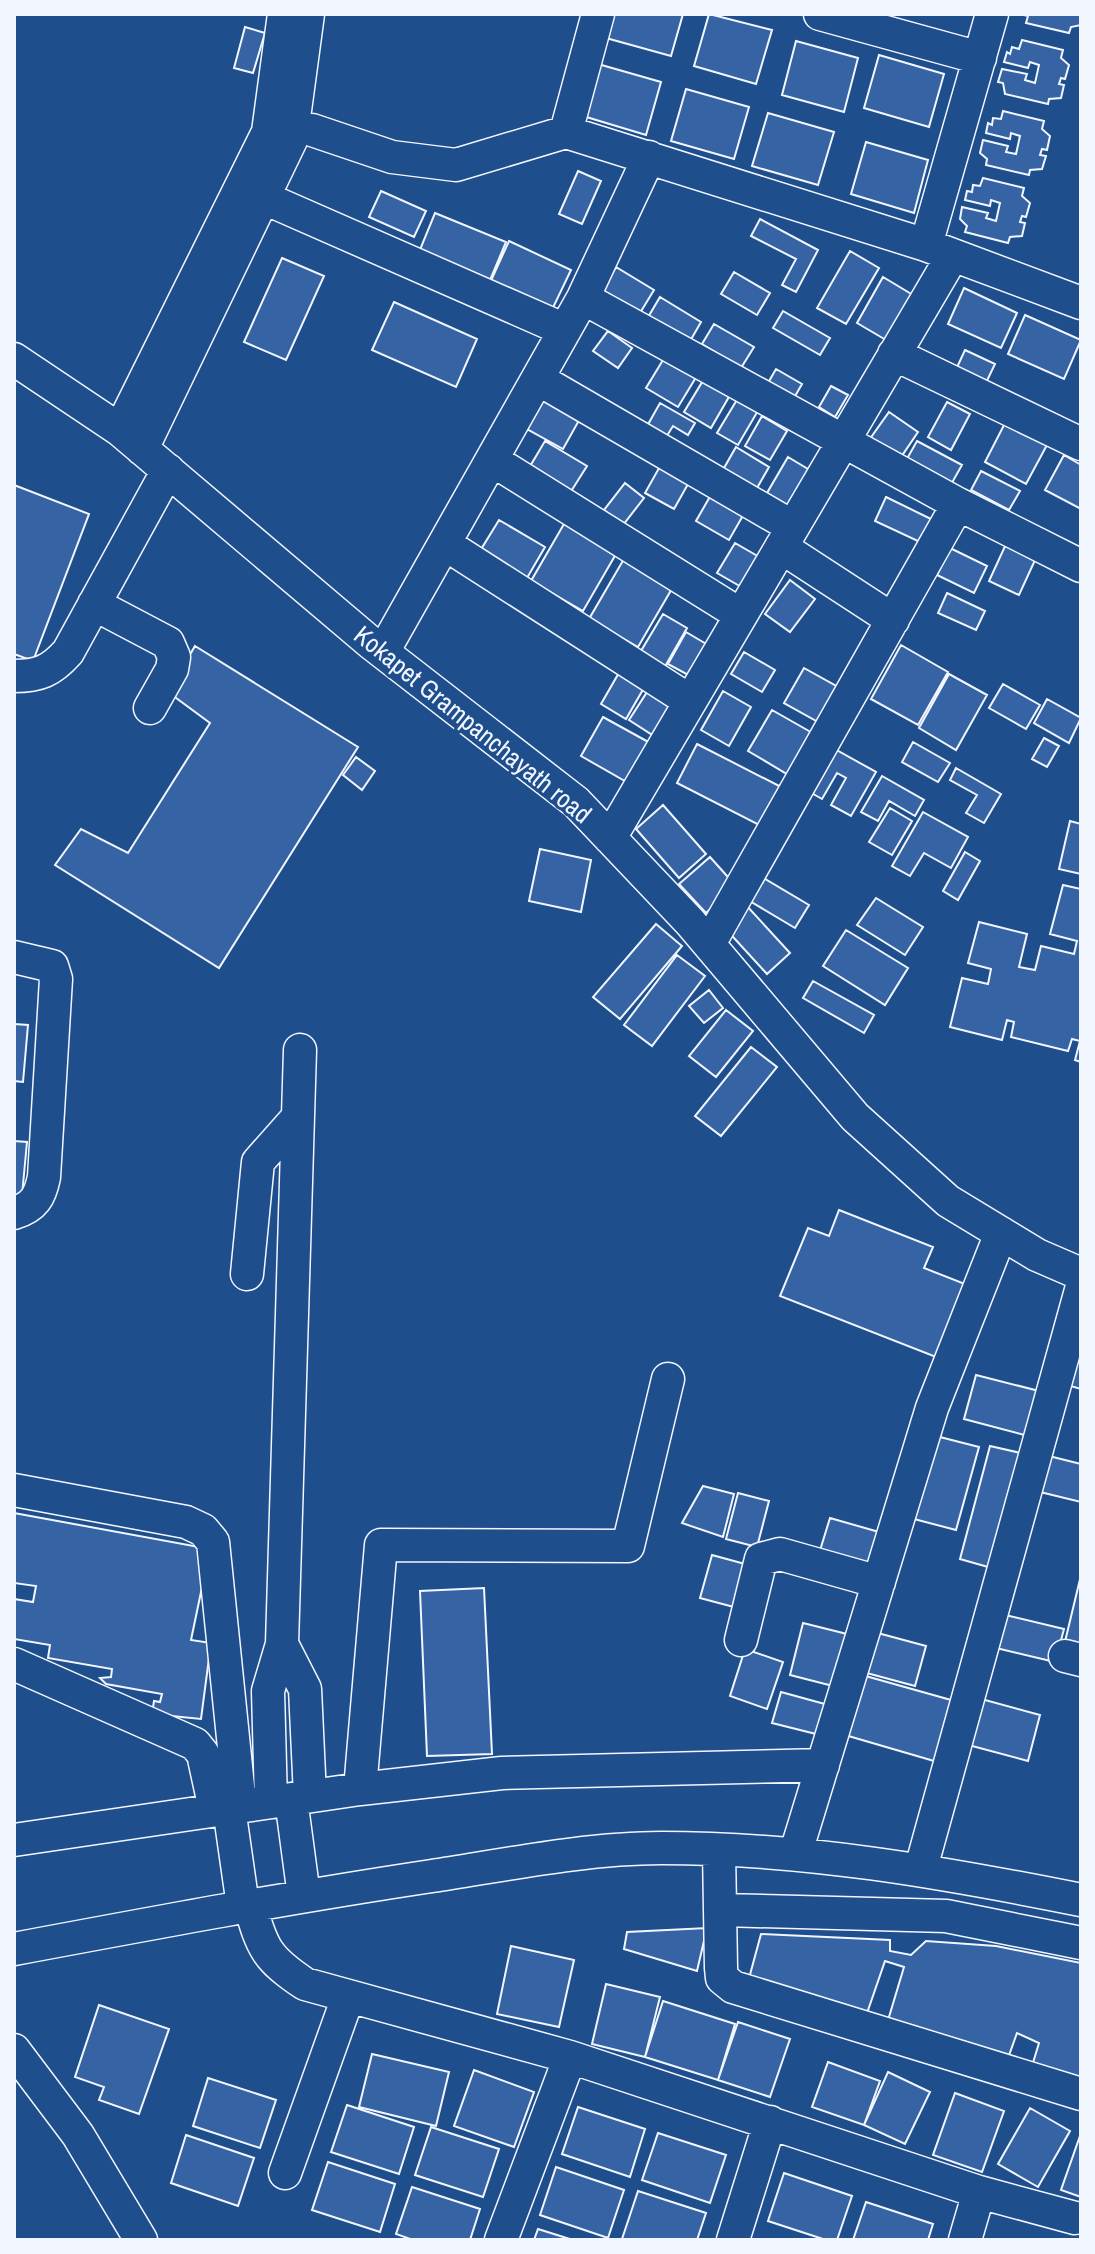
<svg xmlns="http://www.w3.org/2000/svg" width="1095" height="2254" font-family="'Archivo Narrow',sans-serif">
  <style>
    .building { fill: #3563a3; stroke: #f2f6ff; stroke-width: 2 }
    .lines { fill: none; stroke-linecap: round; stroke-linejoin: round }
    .minor-casing { stroke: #f2f6ff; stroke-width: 35 }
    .minor { stroke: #1f4e8c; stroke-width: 32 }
    .labels { text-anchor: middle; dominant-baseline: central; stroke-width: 6; stroke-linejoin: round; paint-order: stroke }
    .street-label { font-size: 26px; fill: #f2f6ff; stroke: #1f4e8c }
  </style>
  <rect width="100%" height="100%" fill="#1f4e8c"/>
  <!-- building -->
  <path class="building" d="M613,14H683L671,56L606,38Z
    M709,14L772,30L756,84L694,66Z
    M1081,14V25L1071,27L1069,33L1026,23L1028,16L1024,15Z
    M245,27L265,33L253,73L234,68Z
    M1022,40L1063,50L1061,58L1069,65L1065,79L1061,78L1059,84L1064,85L1061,98L1049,99L1048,104L1005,94L1003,83L998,82L1002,69L1027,74L1025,80L1035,83L1039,65L1030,62L1028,68L1004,62L1007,52L1010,54L1012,47L1019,49Z
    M796,41L858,58L844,112L782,95Z
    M879,55L944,74L929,127L864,108Z
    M598,64L661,82L646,135L583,116Z
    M686,89L749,107L734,159L671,141Z
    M1003,111L1044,121L1042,129L1050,136L1047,150L1042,149L1040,155L1046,156L1042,169L1030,170L1029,175L986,165L987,159L980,153L983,140L1008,146L1006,152L1016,154L1020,136L1011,133L1010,139L986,133L988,123L992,125L993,118L1001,119Z
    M768,113L834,132L818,185L752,166Z
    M866,142L928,160L914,213L851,194Z
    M578,171L601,181L582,224L559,214Z
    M983,178L1024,188L1022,196L1030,203L1026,217L1022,216L1020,222L1025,223L1022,236L1010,237L1008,243L965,232L967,226L960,219L962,207L988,213L986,218L996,221L1000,203L991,200L990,206L965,200L967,191L972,192L973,185L980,186Z
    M381,191L426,211L414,237L369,217Z
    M435,213L506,242L488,285L417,257Z
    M760,219L818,250L796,292L782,285L796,259L751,236Z
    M509,241L571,270L550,314L489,285Z
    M850,251L879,268L846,324L817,308Z
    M282,258L324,276L286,360L244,342Z
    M616,267L654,290L640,313L602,290Z
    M734,272L770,293L757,315L721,294Z
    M883,277L913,295L886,340L857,323Z
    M964,288L1017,313L1001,348L948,324Z
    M660,297L701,322L689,343L647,319Z
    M394,302L477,339L456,387L372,350Z
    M783,311L830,338L820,355L773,328Z
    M1025,315L1081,340L1064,379L1008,354Z
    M714,324L754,347L741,368L702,344Z
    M608,331L632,348L618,368L593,351Z
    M965,350L995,364L982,391L952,378Z
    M666,355L698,374L678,407L646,388Z
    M776,369L802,384L794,398L768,383Z
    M704,379L730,395L711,428L684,412Z
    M831,386L848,395L835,417L819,407Z
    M545,395L582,415L563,449L527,429Z
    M738,398L759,409L738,445L717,433Z
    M947,402L970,414L951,450L928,437Z
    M660,403L695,423L688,435L673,426L665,439L646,428Z
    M889,412L918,432L897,463L867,443Z
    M762,416L787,431L770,460L745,446Z
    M1005,423L1047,445L1026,484L985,462Z
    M545,441L587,466L570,493L529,468Z
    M917,441L962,465L949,488L904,464Z
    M736,447L769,467L753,495L720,475Z
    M1064,455L1081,465V509L1045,490Z
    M788,457L813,472L792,508L767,493Z
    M663,461L692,477L674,509L645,493Z
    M981,471L1020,491L1009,510L971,490Z
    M625,483L644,498L623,525L604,510Z
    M14,485L89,514L33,661L14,654Z
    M716,486L749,505L729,540L696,521Z
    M886,497L933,520L922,543L875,521Z
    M568,517L620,547L583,611L531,581Z
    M499,520L545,547L527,578L480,551Z
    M735,543L761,558L743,588L717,573Z
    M1006,544L1036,558L1019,595L989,581Z
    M950,548L987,566L974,593L937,575Z
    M628,552L677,580L638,647L589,619Z
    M790,580L815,599L790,632L765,614Z
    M947,593L985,611L976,630L938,613Z
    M663,614L687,628L663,670L638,656Z
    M686,632L708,645L690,676L668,664Z
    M901,645L948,672L918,725L871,699Z
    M195,646L358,747L219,968L55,865L81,829L128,853L210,723L168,692Z
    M744,652L775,670L762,692L731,674Z
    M804,668L847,692L827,727L784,703Z
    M620,671L645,686L626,719L601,704Z
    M949,674L987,695L956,750L919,728Z
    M1003,684L1040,705L1026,729L989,708Z
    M649,689L674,705L654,736L629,720Z
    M723,691L751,707L729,746L701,730Z
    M1047,699L1081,718L1069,743L1034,723Z
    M772,710L816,735L792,777L748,751Z
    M603,717L652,744L630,784L581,756Z
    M1044,738L1059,746L1047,767L1032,759Z
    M913,742L950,763L938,782L902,762Z
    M697,744L785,789L765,828L677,783Z
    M833,748L876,772L851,816L831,805L846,778L837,773L822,799L808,791Z
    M356,757L375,771L362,790L343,775Z
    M956,768L1001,794L984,823L966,813L977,795L950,780Z
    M882,776L924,800L915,816L889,801L878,821L861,812Z
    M663,805L706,854L679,878L636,829Z
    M890,808L912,821L892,855L869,842Z
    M923,812L968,837L951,868L924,853L910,876L892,866Z
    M1070,821L1081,824V874L1059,869Z
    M540,849L591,860L581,912L529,901Z
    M965,852L980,861L958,900L943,891Z
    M710,857L736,886L706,913L679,884Z
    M762,877L809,905L795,928L748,900Z
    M1063,885L1081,889V1062L1075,1060L1080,1041L1072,1039L1068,1051L1011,1037L1014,1022L1007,1020L1002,1040L950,1027L962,978L988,984L991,969L968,963L979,922L1027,934L1019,967L1035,970L1041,946L1074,954L1077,941L1050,934Z
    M876,898L923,927L905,955L857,925Z
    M746,905L790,953L767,974L723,926Z
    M656,924L682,946L620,1019L593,997Z
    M846,930L908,968L885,1005L823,966Z
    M677,955L705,976L652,1046L624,1025Z
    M813,981L874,1015L864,1033L803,998Z
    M709,990L723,1008L704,1023L689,1006Z
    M726,1010L753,1031L716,1077L689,1056Z
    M14,1024L28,1025L23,1082L14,1081Z
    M751,1047L777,1067L721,1136L695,1116Z
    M14,1141L27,1142L21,1206H14Z
    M839,1210L933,1247L924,1268L965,1284L936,1357L780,1296L808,1228L829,1236Z
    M1081,1334V1389L1067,1385Z
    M976,1375L1043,1392L1032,1437L964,1419Z
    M936,1436L979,1447L956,1530L914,1519Z
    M990,1446L1025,1454L995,1569L960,1559Z
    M1049,1456L1081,1464V1502L1040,1492Z
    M703,1486L734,1494L723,1537L682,1523Z
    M738,1493L769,1501L757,1547L726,1539Z
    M14,1513L210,1549L191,1640L211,1643L201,1719L152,1714L154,1701L160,1702L162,1694L106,1684L100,1678L111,1677L112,1669L48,1658L50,1645L14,1639V1599L33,1602L36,1586L14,1583Z
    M830,1518L879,1532L866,1575L817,1560Z
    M712,1555L756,1567L745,1610L700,1598Z
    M1081,1575V1654L1063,1650Z
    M484,1588L492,1754L427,1756L420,1591Z
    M1001,1614L1064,1629L1055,1662L992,1647Z
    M803,1623L847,1634L833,1686L790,1675Z
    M874,1632L926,1646L915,1686L863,1672Z
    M745,1649L783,1662L767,1709L730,1696Z
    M862,1675L951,1700L934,1761L845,1735Z
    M781,1692L832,1706L824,1736L772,1723Z
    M974,1697L1040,1715L1028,1761L961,1743Z
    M707,1928L697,1971L624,1949L627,1932Z
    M761,1934L890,1940V1951L911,1955L926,1941L996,1946L1081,1963V2081L1032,2066L1039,2043L1017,2033L1007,2061L950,2045L953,2038L886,2027L904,1967L885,1961L865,2019L748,1982Z
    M511,1946L574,1960L559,2027L497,2014Z
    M606,1984L660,1997L645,2057L592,2044Z
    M663,2001L735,2024L718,2080L645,2057Z
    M99,2005L169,2029L139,2114L99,2100L104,2087L75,2077Z
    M738,2022L790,2039L770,2097L718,2080Z
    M372,2054L449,2072L436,2126L359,2107Z
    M828,2062L880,2081L864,2125L812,2107Z
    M474,2070L534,2092L514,2147L454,2126Z
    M888,2072L930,2092L905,2144L864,2125Z
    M208,2078L276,2100L260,2148L193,2126Z
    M955,2093L1004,2111L982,2172L933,2155Z
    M347,2105L414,2127L399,2174L331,2152Z
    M578,2107L645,2129L630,2177L562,2154Z
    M1030,2108L1070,2131L1038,2187L998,2164Z
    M431,2127L499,2149L483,2197L415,2175Z
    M658,2133L726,2155L710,2203L642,2180Z
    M1081,2133V2197L1061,2190Z
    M186,2135L254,2158L238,2206L171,2183Z
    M328,2162L395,2184L380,2232L312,2210Z
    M556,2167L624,2190L608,2238L540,2215Z
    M784,2173L852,2196L837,2240H826L768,2221Z
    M412,2187L480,2209L470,2240H413L396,2234Z
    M638,2191L706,2213L697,2240L622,2239Z
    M866,2202L933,2224L928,2240H853Z
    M538,2229L573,2240H534Z"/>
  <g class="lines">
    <!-- minor casing -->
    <g class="minor-casing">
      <path id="minor" d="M820,14L980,58
        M312,130L392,157L456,165L566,132L926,245L1081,303
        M566,132L598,14
        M246,190L565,330
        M926,245L992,14
        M583,298L958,504L1081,566
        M894,354L1081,444
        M14,359L120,430L371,643L576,802L690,922L855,1117L948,1201L1037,1255L1081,1274
        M538,379L793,527
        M120,430L268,132L284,14
        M142,449L291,140L308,14
        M492,460L741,615
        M445,544L690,701
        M781,547L893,620
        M94,604L168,643L174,657L172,669L150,708
        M383,652L583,298L649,157
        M14,676C39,676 51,671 68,652L168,470
        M610,838L953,255
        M709,944L958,504
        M14,957L52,966L56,979L44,1177C40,1197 34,1207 14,1213
        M247,1274L258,1162L297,1118
        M14,1490L186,1522L203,1530L213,1542L240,1806
        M741,1640L761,1559L780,1554L879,1582
        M282,1644L305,1689L310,1796
        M1065,1656L1081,1660
        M14,1664L195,1744L203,1754L215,1809
        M360,1789L381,1545L628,1546L668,1379
        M291,1799L304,1896
        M271,1802L268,1691L282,1644L300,1050
        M229,1808L243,1906
        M14,1840L360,1789L502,1773L823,1765
        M719,1850L721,1968L722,1978L733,1987L1081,2094
        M796,1852L932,1408L1001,1233
        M921,1868L1081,1290
        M250,1905C262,1948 267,1959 305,1984L570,2057L979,2192L1075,2218
        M722,1910L946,1916L1081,1943
        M14,1949C153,1923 292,1897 432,1876C504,1865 588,1848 661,1848C804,1848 941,1872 1081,1900
        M14,2050L78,2135L141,2240
        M285,2173L348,1997
        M501,2240L570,2057
        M733,2240L770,2122
        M965,2240L979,2192"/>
    </g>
    <!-- minor -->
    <use href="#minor" class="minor"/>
  </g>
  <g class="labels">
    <!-- street labels -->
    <g class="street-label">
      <text transform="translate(473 724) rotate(39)">Kokapet Grampanchayath road</text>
    </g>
  </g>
  <!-- border -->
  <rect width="1095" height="2254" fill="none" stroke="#f2f6ff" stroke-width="32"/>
</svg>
